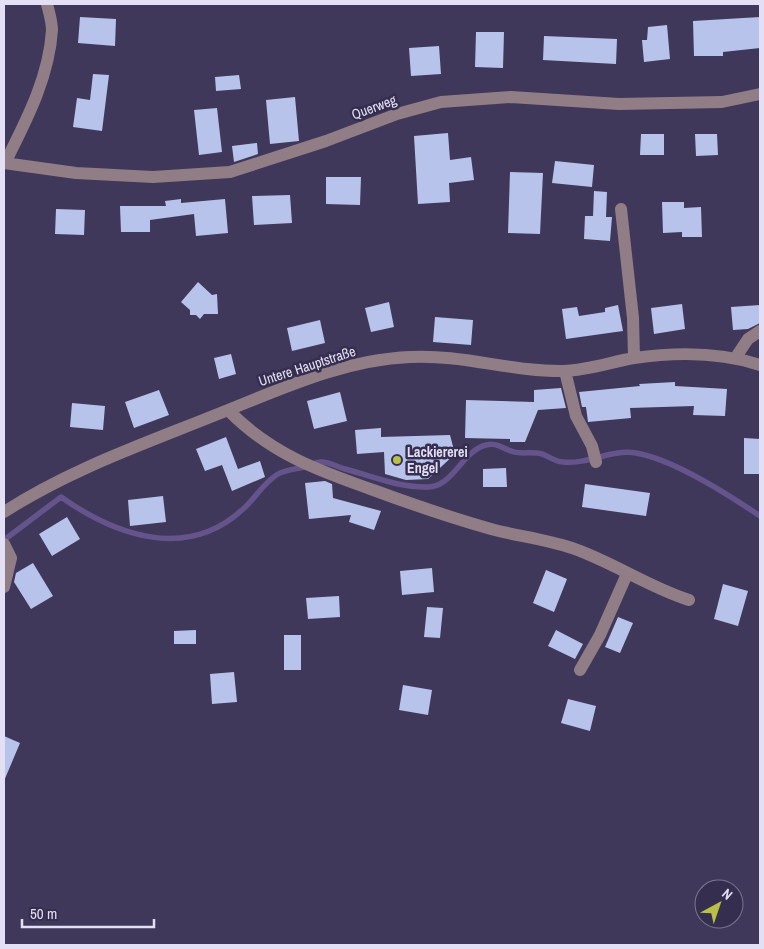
<svg xmlns="http://www.w3.org/2000/svg" width="764" height="949" font-family="'Archivo Narrow',sans-serif">
  <style>
    .lines { fill: none; stroke-linecap: round; stroke-linejoin: round }
    .stream { stroke: #65548b; stroke-width: 5.5 }
    .building { fill: #b8c3eb }
    .minor { stroke: #917d85; stroke-width: 12 }
    .poi-dot { fill: #b9c046; stroke: #352e4f; stroke-width: 2 }
    .labels { text-anchor: middle; dominant-baseline: central; stroke-width: 5; stroke-linejoin: round; paint-order: stroke }
    .street-label { font-size: 14px; fill: #e3dff5; stroke: #352e4f }
    .poi-label { font-size: 14px; font-weight: bold; fill: #e3dff5; stroke: #352e4f; text-anchor: start }
  </style>
  <rect width="100%" height="100%" fill="#3f385a"/>
  <g class="lines">
    <!-- stream -->
    <path class="stream" d="M4,540L61,497C115,535 186,561 242,510C255,499 263,483 278,474C285,470 296,469 304,467C309,465 317,462 322,462C329,462 338,467 345,469C371,476 400,488 428,487C453,487 462,451 486,445C497,442 501,448 511,451C520,455 532,451 542,454C549,456 555,462 563,462C587,465 610,449 636,453C672,459 729,495 760,516"/>
  </g>
  <!-- building -->
  <path class="building" d="M80,17L116,19L115,46L78,43Z
    M760,17V48L723,52V56H694L693,21Z
    M667,25L670,59L644,62L642,40H647L648,27Z
    M476,32H504L503,68L475,67Z
    M544,36L617,39L616,64L543,60Z
    M439,46L441,74L411,76L409,48Z
    M93,74L109,75L102,131L73,127L77,98L90,100Z
    M239,75L241,89L216,91L215,77Z
    M295,97L299,141L270,144L266,100Z
    M217,108L222,152L199,155L194,110Z
    M448,133L450,160L471,157L474,180L449,183L450,202L418,204L414,136Z
    M641,134H664V155H640Z
    M695,134H717L718,155L696,156Z
    M257,143L258,154L234,162L232,146Z
    M555,161L594,165L592,187L552,183Z
    M510,172L543,173L540,234L508,233Z
    M326,177H361L360,205L326,204Z
    M594,191L607,192L606,217H612L610,241L584,239L585,216H593Z
    M290,195L292,223L254,225L252,196Z
    M181,199V203L225,199L228,233L196,236L194,214L150,220V232H121L120,206H166L165,201Z
    M662,202H684V208L701,207L702,237H682V232L663,233Z
    M56,209L85,210L84,235L55,234Z
    M198,282L212,295L217,294L218,314H204L200,319L196,315H190V310L181,302Z
    M389,302L394,327L371,332L365,308Z
    M682,304L685,329L654,334L651,308Z
    M618,305L623,331L566,339L562,309L577,307L579,316L605,312V308Z
    M760,305V323L748,329L733,330L731,307Z
    M435,317L473,320L471,345L433,342Z
    M320,320L325,343L292,351L287,328Z
    M231,354L236,374L219,379L214,358Z
    M675,382V386L727,389L725,416L693,415L694,406L630,408L631,418L588,422L586,407H582L579,392L640,386L639,384Z
    M561,388L566,408L538,410L525,442H510V439L465,438L466,400L534,402V390Z
    M159,390L169,415L134,428L125,402Z
    M340,392L347,421L314,429L307,401Z
    M72,403L105,406L103,430L70,427Z
    M381,428V437L450,435L455,454L428,479L406,480L385,474L384,452L357,454L355,430Z
    M226,437L238,469L260,461L265,477L232,491L222,465L205,471L196,449Z
    M744,438L760,439V474H744Z
    M506,468L507,487H483V469Z
    M325,481L332,484L333,498L381,511L374,530L349,522L351,515L309,519L305,483Z
    M585,484L650,493L646,516L582,507Z
    M163,496L166,522L130,526L128,500Z
    M67,517L80,539L52,556L39,534Z
    M33,563L53,596L31,609L14,582L16,573Z
    M432,568L434,592L402,595L400,571Z
    M546,570L567,579L554,612L533,603Z
    M723,584L748,591L738,626L714,619Z
    M339,596L340,617L308,619L306,598Z
    M427,607L443,608L440,638L424,637Z
    M618,617L633,623L620,653L605,647Z
    M196,630V644H174V631Z
    M556,630L583,644L575,659L548,646Z
    M284,635H301V670H284Z
    M234,672L237,702L212,704L210,674Z
    M403,685L432,690L428,715L399,710Z
    M568,699L596,706L590,731L561,723Z
    M4,736L20,743L4,781Z"/>
  <g class="lines">
    <!-- minor -->
    <path class="minor" d="M4,163L76,173L153,177L230,172L326,141L397,114L441,102L511,97L619,104L722,102L760,94
      M5,163C26,121 49,78 52,30C52,22 49,12 47,4
      M621,209L633,318L634,358
      M736,357L748,339L760,331
      M565,371L576,416L592,446L596,462
      M228,410C271,454 319,471 376,491C414,505 452,518 491,529C517,536 545,539 572,548C613,562 648,587 689,600
      M4,512C69,470 141,445 213,416C277,391 340,360 410,357C462,354 512,372 564,371C588,370 611,362 634,358C676,352 720,352 760,365
      M4,544L11,558L4,587
      M580,670L600,635L627,574"/>
  </g>
  <!-- markers -->
  <circle class="poi-dot" cx="397" cy="460" r="5"/>
  <g class="labels">
    <!-- street labels -->
    <g class="street-label">
      <text transform="translate(374 107) rotate(-20)">Querweg</text>
      <text transform="translate(307 366) rotate(-18)">Untere Hauptstraße</text>
    </g>
    <!-- poi labels -->
    <g class="poi-label">
      <text x="407" y="452">Lackiererei<tspan x="407" dy="16">Engel</tspan></text>
    </g>
  </g>
  <!-- border -->
  <rect width="764" height="949" fill="none" stroke="#e3dff5" stroke-width="10"/>
  <!-- north arrow -->
  <g transform="translate(719 904) rotate(40)"><circle r="24" fill="#352e4f" stroke="#7b7591"/>
  <path d="M0-4L9 19L0 12L-9 19Z" fill="#b9c046"/>
  <text y="-8" font-size="14" font-weight="bold" text-anchor="middle" fill="#e3dff5">N</text>
  </g>
  <!-- scale -->
  <path d="M22 919v8h132v-8" fill="none" stroke="#e3dff5" stroke-width="2.5"/>
  <text x="30" y="919" font-size="15" fill="#e3dff5" stroke="#352e4f" stroke-width="4" paint-order="stroke">50 m</text>
</svg>
